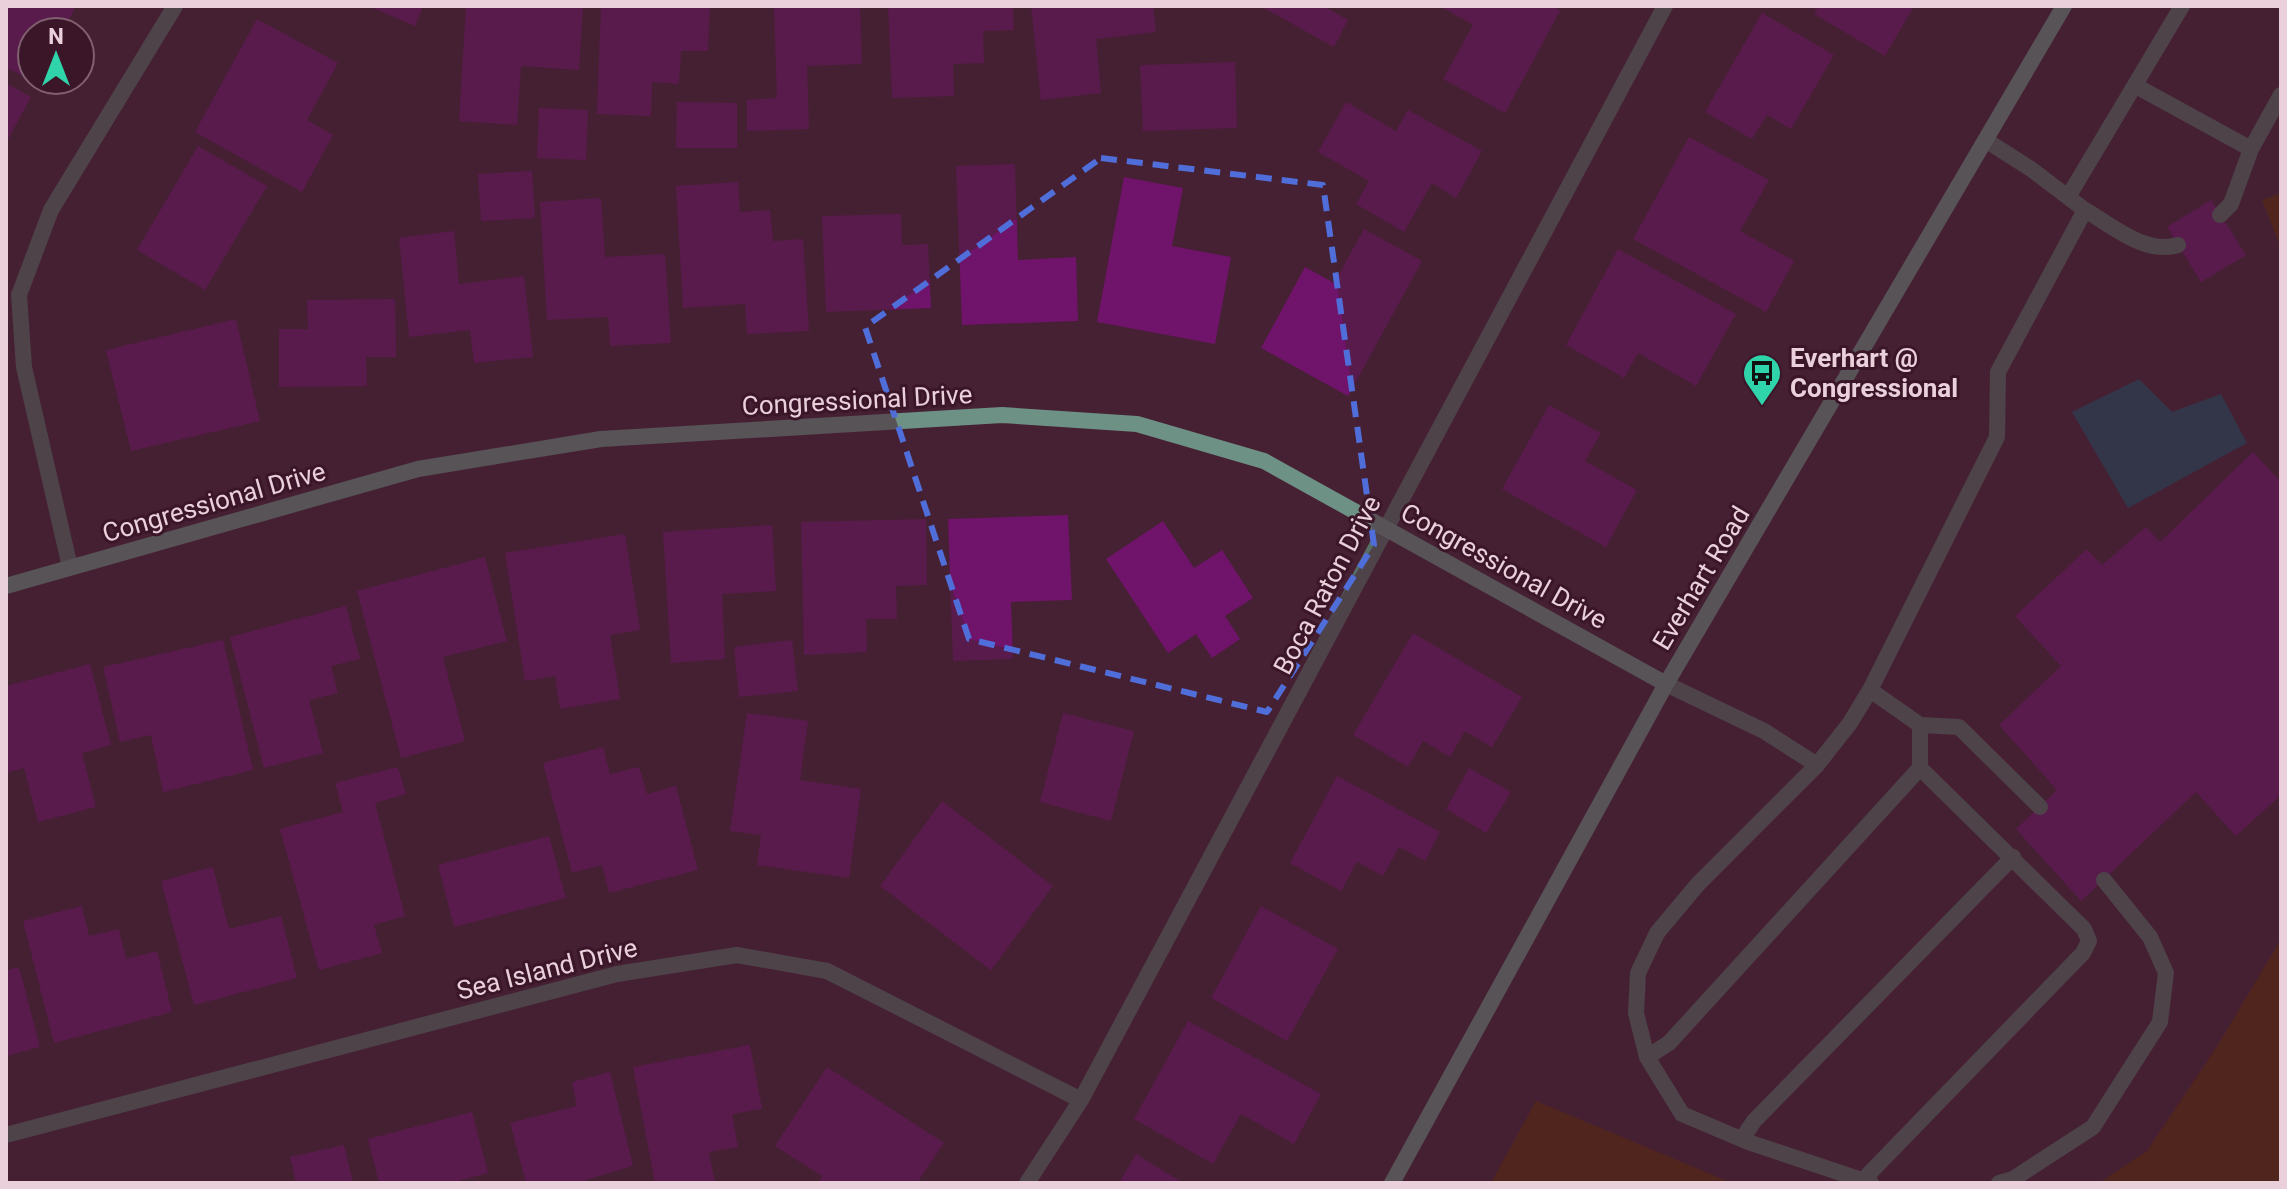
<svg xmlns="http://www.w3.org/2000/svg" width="2287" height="1189" font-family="Roboto,sans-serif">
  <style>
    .green { fill: #5d2a04 }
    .water { fill: #1e4e64 }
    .building { fill: #6f146a }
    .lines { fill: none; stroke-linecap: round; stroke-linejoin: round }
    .lane { stroke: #586d65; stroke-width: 16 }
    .street { stroke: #586d65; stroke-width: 16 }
    .secondary { stroke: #6d9184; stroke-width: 16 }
    .marked { fill: none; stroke: #506ed9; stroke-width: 6; stroke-dasharray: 16 10; stroke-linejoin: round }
    .labels { text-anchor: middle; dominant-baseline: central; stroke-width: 6; stroke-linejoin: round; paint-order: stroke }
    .poi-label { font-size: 26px; font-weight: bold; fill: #ead0db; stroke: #3b1629; text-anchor: start }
    .street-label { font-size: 26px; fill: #ead0db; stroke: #3b1629 }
  </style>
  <rect width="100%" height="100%" fill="#462033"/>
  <!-- green -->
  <path class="green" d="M2281,193V248L2262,200Z
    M2281,939V1183H2099L2147,1151L2218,1045Z
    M1536,1101L1732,1183H1491Z"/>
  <!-- water -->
  <path class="water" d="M2139,379L2172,412L2221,394L2247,443L2128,508L2072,412Z"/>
  <!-- building -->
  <path class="building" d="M6,6H76L62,32H32V81L6,67Z
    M368,6H423L415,26Z
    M466,6H583L579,70L521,66L517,125L459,121Z
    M601,6H710L708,51H681L679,84L652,82L651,116L597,114Z
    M774,6H860L862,64L807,66L809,129L747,131V100L777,98Z
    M888,6H1013L1014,30L983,31L984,63L953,64L954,96L892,98Z
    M1031,6H1153L1156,32L1096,39L1101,93L1041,100Z
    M1260,6H1323L1348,20L1334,47Z
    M1440,6H1552L1560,11L1505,113L1443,79L1473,25Z
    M1819,6H1914L1885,56L1814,14Z
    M1762,13L1834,55L1791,129L1767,115L1752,139L1705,112Z
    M257,19L338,63L307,120L333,135L302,192L195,132Z
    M1235,62L1237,128L1143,131L1140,65Z
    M6,83L31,97L6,143Z
    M677,102L737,103V148H676Z
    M1346,102L1396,131L1408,110L1482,151L1456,198L1432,183L1404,232L1356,204L1369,181L1318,152Z
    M539,108L588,110L586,160L537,158Z
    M1689,137L1769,180L1740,231L1794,261L1766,312L1633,239Z
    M198,146L267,186L205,290L137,250Z
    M1015,164L1018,260L1076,257L1078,321L962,325L956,166Z
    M532,171L535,218L481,221L478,174Z
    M1124,177L1183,188L1172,246L1231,257L1215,344L1097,322Z
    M738,182L740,212L770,210L773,241L803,239L809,331L747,334L745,304L683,308L676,186Z
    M601,198L605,257L665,254L671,343L610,346L608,317L547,320L540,202Z
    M2211,200L2246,255L2201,282L2167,227Z
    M901,214L902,245L928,244L931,308L826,312L822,216Z
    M1364,229L1422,261L1348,396L1261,348L1305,267L1334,283Z
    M454,231L459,284L524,276L533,357L474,363L470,330L409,337L399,238Z
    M1618,249L1736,314L1696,386L1638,353L1624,378L1566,345Z
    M395,299L396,357H366L367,386L279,387V329H308L307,300Z
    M236,319L260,421L131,451L106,350Z
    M1549,405L1601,433L1585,461L1637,490L1606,547L1502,489Z
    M2253,452L2281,482V795L2236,836L2196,792L2081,901L2016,829L2057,790L1999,725L2061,666L2015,616L2087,549L2102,565L2146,527L2160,542Z
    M1068,515L1072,600L1011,602L1013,659L953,661L948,519Z
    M926,519L927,585L896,586L897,619H866L867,652L804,655L801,522Z
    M1163,521L1194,568L1222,550L1253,598L1225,616L1240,639L1212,658L1196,634L1168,653L1106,559Z
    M772,525L776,591L722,594L725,659L671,663L663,532Z
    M625,534L640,630L610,635L620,699L560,709L555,676L525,681L505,553Z
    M485,557L507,641L443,657L465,741L401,758L357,591Z
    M346,606L360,659L331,666L338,693L309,700L323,753L264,768L230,637Z
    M1413,633L1522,697L1492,747L1465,731L1450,757L1423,741L1408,767L1353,735Z
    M223,640L253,770L163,792L151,735L120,742L103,667Z
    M792,640L798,691L739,697L734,647Z
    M90,664L111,745L82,753L96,807L38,822L24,768L6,773V686Z
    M747,713L808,721L800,780L861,789L849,878L757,865L761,835L730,831Z
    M1063,713L1134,731L1111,821L1040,802Z
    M603,747L610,774L639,767L647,794L676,786L698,870L609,893L602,865L572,873L543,763Z
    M398,767L406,794L375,803L405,916L374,925L382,953L319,970L280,829L343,812L335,783Z
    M1469,768L1511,792L1486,833L1446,809Z
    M1337,776L1440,832L1425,861L1399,847L1383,876L1357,862L1341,891L1290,863Z
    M942,801L1053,886L991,970L880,886Z
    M549,836L566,898L454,927L438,865Z
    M213,867L229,929L281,916L297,978L194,1005L161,881Z
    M82,906L89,936L119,929L126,959L157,951L172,1012L54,1043L23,921Z
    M1261,906L1338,949L1287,1041L1211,998Z
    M19,967L40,1047L6,1056V970Z
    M1188,1021L1321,1094L1294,1144L1241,1114L1213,1164L1134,1119Z
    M750,1045L762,1109L732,1114L738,1147L709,1152L715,1183H655L633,1067Z
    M827,1067L944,1143L917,1183H818L822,1176L775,1146Z
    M610,1072L633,1166L576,1183H526L510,1123L577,1106L572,1082Z
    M472,1112L488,1173L451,1183H379L368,1139Z
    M344,1145L353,1183H296L290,1157Z
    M1136,1154L1183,1183H1119Z"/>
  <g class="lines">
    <!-- lane -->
    <path class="lane" d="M2136,86L2251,149
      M2068,197L2182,6
      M2085,210C2113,226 2145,255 2178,245
      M2220,215L2231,204L2251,149L2281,95
      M1666,684L1764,731L1817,765L1850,723L1870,690L1997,437L1998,372L2085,210L2031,169L1987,141
      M1870,690L1920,725L1959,727L2040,807
      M1817,765L1698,884L1657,933L1638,973L1636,1013L1647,1057L1682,1114L1748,1142L1871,1183
      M1647,1057L1669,1043L1920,768
      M1742,1139L1754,1121L2013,857
      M1863,1180L2083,953L2089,941L2084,929L1920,768V725
      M1999,1183L2013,1179L2093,1127L2160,1022L2166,973L2150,937L2104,880"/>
    <!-- street -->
    <path class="street" d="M70,567L24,367L19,295L51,210L175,6
      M6,1135L617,974L737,955L827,971L1081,1100
      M1027,1183L1081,1100L1665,6"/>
    <!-- secondary -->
    <path class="secondary" d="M6,586L418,469L601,439L1002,415L1137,424L1264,461L1666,684
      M1392,1183L1666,684L2064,6"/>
  </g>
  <!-- marked area -->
  <path d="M0 0H2287V1189H0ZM1101,158L1323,185L1374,545L1267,712L969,639L865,327Z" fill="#462033" fill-opacity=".55" fill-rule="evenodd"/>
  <path class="marked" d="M1101,158L1323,185L1374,545L1267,712L969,639L865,327Z"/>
  <!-- icons -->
  <defs>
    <g id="bus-pin" transform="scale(2)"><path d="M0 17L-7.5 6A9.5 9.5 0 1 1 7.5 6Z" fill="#2fd4aa" stroke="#3b1629"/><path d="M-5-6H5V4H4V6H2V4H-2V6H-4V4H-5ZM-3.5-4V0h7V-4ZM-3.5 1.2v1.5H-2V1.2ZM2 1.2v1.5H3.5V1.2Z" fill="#111"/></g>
  </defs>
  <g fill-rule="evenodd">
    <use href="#bus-pin" x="1762" y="373"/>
  </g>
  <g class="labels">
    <!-- poi labels -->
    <g class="poi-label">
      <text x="1790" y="358">Everhart @<tspan x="1790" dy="30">Congressional</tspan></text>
    </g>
    <!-- street labels -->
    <g class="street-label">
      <text transform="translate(857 400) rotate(-3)">Congressional Drive</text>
      <text transform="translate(214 502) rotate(-16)">Congressional Drive</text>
      <text transform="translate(1504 566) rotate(29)">Congressional Drive</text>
      <text transform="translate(1701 578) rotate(-59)">Everhart Road</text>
      <text transform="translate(1327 585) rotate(-62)">Boca Raton Drive</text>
      <text transform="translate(547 969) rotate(-14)">Sea Island Drive</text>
    </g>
  </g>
  <!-- border -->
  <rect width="2287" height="1189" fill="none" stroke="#ead0db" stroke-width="16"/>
  <!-- north arrow -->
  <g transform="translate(56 56)"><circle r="38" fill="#3b1629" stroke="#816070" stroke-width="2"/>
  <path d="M0-6L14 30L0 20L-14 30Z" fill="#2fd4aa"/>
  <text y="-12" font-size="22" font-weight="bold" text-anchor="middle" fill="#ead0db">N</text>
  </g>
</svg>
